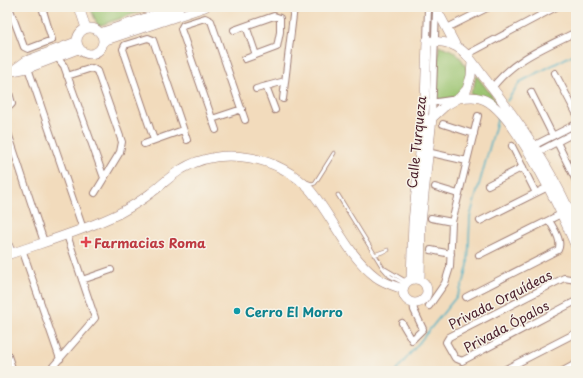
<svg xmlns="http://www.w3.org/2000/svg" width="583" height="378" font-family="'Playpen Sans',sans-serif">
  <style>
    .green { fill: #9bc471; stroke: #72724e }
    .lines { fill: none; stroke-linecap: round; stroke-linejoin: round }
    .stream { stroke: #45afc4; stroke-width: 1.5 }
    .lane-casing { stroke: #9e7d74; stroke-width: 4.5 }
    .street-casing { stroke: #9e7d74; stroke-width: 8 }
    .secondary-casing { stroke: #9e7d74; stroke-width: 10 }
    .lane { stroke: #fff; stroke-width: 3 }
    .street { stroke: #fff; stroke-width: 6 }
    .secondary { stroke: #fff; stroke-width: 9 }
    .health-dot { fill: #e0444e; stroke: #f7f3e8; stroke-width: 1.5 }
    .culture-dot { fill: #0f9aa8; stroke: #f7f3e8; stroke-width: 1.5 }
    .labels { text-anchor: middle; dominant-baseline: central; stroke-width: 3; stroke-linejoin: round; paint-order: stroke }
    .street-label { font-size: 13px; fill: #4a1f2b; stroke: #f7f3e8 }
    .health-label { font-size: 13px; font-weight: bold; fill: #be3a42; stroke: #f7f3e8; text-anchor: start }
    .culture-label { font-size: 13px; font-weight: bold; fill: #0d838f; stroke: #f7f3e8; text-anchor: start }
  </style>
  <rect width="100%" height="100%" fill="#f7f3e8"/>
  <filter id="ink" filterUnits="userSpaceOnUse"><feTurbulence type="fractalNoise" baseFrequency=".025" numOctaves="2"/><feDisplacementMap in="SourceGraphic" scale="8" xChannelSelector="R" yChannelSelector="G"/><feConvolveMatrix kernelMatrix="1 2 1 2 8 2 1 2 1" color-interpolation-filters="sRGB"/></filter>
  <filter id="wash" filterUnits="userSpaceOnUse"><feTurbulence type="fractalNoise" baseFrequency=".012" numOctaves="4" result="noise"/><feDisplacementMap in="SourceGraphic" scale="16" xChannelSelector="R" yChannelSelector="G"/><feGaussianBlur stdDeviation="0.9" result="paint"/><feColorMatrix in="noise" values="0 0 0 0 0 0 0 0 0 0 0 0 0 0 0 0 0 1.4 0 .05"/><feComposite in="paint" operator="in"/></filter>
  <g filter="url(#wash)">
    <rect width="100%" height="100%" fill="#f2dbbc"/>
    <!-- green -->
    <path class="green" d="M90,7H154L98,26Z
      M439,46C469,51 479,88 449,99C445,100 440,100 436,100Z
      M476,75L515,126L493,103L470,94L474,86Z"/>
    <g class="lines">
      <!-- stream -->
      <path class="stream" d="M507,101L520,82L576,53
        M396,371L457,296L464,281L468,265L470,217L498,117"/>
    </g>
  </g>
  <g filter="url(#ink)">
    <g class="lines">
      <!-- lane casing -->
      <g class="lane-casing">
        <path id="lane" d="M306,182L312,184L315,183L334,153
          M338,195L383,268L390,276L405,284
          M7,235L13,251
          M374,255L388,250
          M385,269L407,282"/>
      </g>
      <!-- street casing -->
      <g class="street-casing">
        <path id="street" d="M9,7L24,47L28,49L52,40L42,7
          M246,26L256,55
          M447,28L489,7
          M234,30L274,16L280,18V32L277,47L245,59
          M427,41L428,7
          M466,55L556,7
          M57,57L64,66L104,178
          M28,68L83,229
          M555,73L576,113
          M67,76L92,68L97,71L122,142L120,152L95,193
          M7,85L12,104L7,109
          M266,86L275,110
          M492,88C514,59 544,48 576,32
          M256,89L285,81
          M531,92L553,136
          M283,99L294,7
          M430,103L451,100
          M432,118L436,10
          M212,119L242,109
          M443,124L474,134
          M7,130L44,242
          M216,130L181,29L183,25L205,18L211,21L245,120
          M154,140L123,49L125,45L148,38L153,40L187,140
          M557,142L576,181
          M144,144L183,130
          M512,146L536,193
          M531,147L576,124
          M427,152L467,161
          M536,153L576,132
          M488,185L523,167
          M435,187L458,194
          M431,218L452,222
          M480,221L548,187
          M22,249L60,359
          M431,250L451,254
          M479,255L561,214
          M82,280L111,270
          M576,280L564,278L449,337L446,342L455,358L462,361L576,301
          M466,297L558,250C563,241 553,228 549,220
          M429,306L445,283L450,267L452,222L478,116
          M402,323L412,340L423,329L414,310L413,302
          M7,353L13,371
          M49,371L95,318L67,235
          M502,371L576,333
          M563,371L576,364"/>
      </g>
      <!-- secondary casing -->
      <g class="secondary-casing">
        <path id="secondary" d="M79,7L86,28
          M436,8L456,46
          M77 41a13 13 0 1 1 26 0a13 13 0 1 1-26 0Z
          M100,33L179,7
          M103,41L205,7
          M15,69L26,61L76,42
          M7,72L28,68L78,49
          M459,98C468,97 477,96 485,100C517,116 562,213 576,247
          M7,255C44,242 83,231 118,214C129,208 141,201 151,193C162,185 170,176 182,169C221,145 280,156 310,190C333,217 347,255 376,277C384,283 394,286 403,289
          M411,279L413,222L425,103L427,41C437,41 449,42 457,47C468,53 476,67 483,76C520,122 554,172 576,226
          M403 291a12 12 0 1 1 24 0a12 12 0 1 1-24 0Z
          M420,280L421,223L432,118L445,106L459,98L467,89L471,76L472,62"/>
      </g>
      <!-- lane -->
      <use href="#lane" class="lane"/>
      <!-- street -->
      <use href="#street" class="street"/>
      <!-- secondary -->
      <use href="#secondary" class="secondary"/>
    </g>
  </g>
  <!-- markers -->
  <path class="health-dot" d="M84 236h4v4h4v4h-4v4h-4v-4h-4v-4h4z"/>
  <circle class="culture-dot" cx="237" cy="311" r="4"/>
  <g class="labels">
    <!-- street labels -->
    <g class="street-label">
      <text transform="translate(416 142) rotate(-84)">Calle Turqueza</text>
      <text transform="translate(500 299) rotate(-27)">Privada Orquídeas</text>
      <text transform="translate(506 326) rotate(-28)">Privada Ópalos</text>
    </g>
    <!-- health labels -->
    <g class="health-label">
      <text x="94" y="242">Farmacias Roma</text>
    </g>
    <!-- culture labels -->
    <g class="culture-label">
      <text x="245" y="311">Cerro El Morro</text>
    </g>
  </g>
  <!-- margin -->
  <rect width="583" height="378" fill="none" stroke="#f7f3e8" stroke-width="24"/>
</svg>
